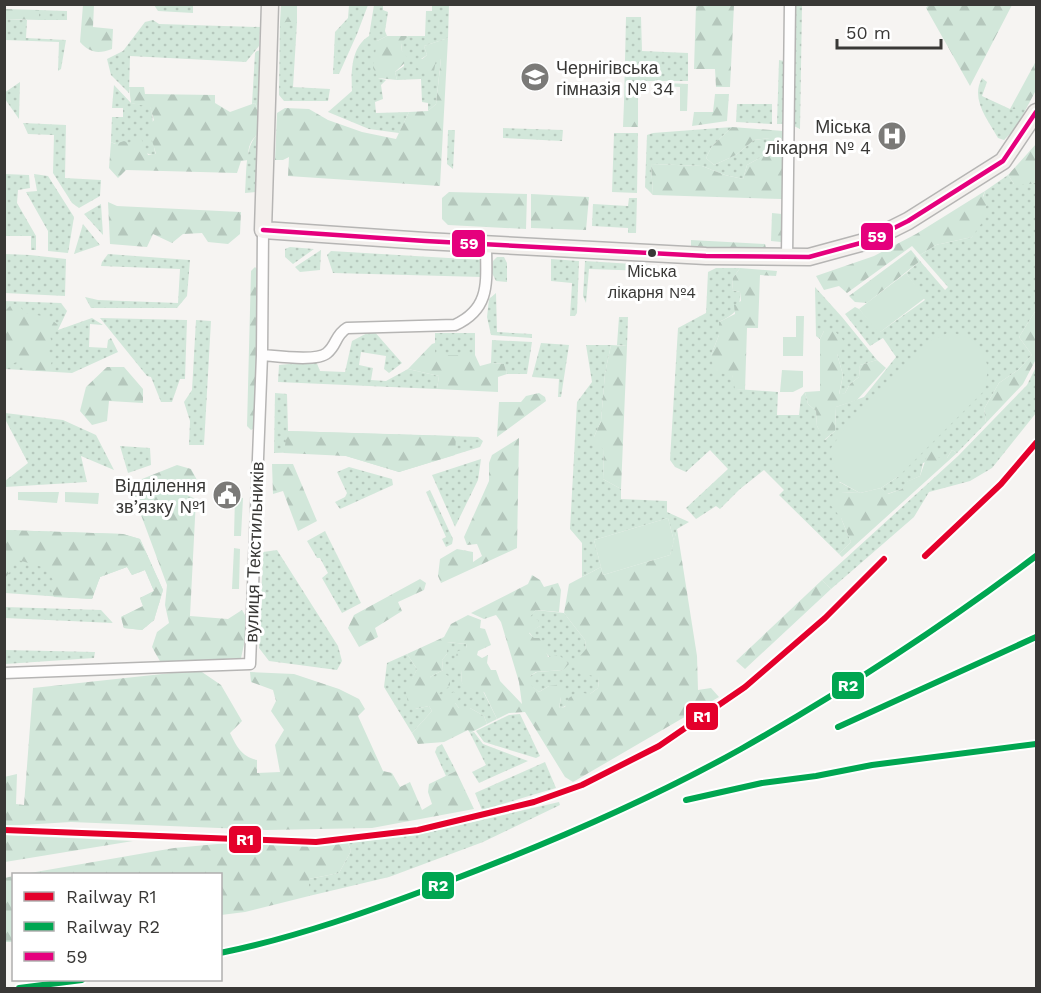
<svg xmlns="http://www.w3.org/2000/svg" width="1041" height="993" font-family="'Work Sans',sans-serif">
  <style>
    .grass { fill: url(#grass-dots) }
    .forest { fill: url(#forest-firs) }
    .garden { fill: #d2e7da }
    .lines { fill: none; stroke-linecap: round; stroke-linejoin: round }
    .street-casing { stroke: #b6b5b4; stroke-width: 13 }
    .secondary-casing { stroke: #b6b5b4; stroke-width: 19 }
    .street { stroke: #fefdfd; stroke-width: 10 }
    .secondary { stroke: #f3f0ed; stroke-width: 16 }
    .bus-1-casing { stroke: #fff; stroke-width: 9 }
    .bus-1 { stroke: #e5007d; stroke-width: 4.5 }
    .rail-1-casing { stroke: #fff; stroke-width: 10 }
    .rail-2-casing { stroke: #fff; stroke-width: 10 }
    .rail-1 { stroke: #e4002b; stroke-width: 6 }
    .rail-2 { stroke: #00a651; stroke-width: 6 }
    .bus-dot { fill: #393836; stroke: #fff; stroke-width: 2 }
    .labels { text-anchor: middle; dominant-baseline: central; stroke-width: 6; stroke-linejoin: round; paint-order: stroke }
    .bus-label { font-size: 16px; fill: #393836; stroke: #fff }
    .poi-label { font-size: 18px; fill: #393836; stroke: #fff; text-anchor: end }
    .street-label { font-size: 18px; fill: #393836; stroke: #fff }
    .line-badge { stroke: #fff; stroke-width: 2 }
    .badge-label { font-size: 16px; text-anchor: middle; font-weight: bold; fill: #fff }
  </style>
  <defs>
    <pattern id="grass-dots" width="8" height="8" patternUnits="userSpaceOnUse" patternTransform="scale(1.5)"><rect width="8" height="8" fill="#d2e7da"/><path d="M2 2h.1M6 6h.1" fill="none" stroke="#b5c7bc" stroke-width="1.8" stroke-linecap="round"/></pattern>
    <pattern id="forest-firs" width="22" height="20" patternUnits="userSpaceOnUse" patternTransform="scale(1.5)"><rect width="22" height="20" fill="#d2e7da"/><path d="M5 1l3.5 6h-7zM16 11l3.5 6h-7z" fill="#b5c7bc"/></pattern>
  </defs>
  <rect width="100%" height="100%" fill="#f6f4f2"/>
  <!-- grass -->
  <path class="grass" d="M154,5H193V13L158,11Z
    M349,5H368L357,34L339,74H333L335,32L348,18Z
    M374,5H383V10L388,12L385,31L387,36L377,41L378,78L386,80L381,85L383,99L375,102L376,113L409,112L399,133L369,129L328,112L352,91C351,72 351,47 369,36Z
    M432,5H449L448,38L424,46L427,55L421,59L441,58L436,104L428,111V103L422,102L421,79L397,80L395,72L404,66L401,43L408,36H425L426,11H432Z
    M795,5H802L800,129L794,126Z
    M39,10L67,11V20H39Z
    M626,17H641L642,51L688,53V81H638V102H624Z
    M5,19L27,20L26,38L66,40L61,69L58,71L59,42L5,40Z
    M153,20L159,24L260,27L259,46L246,62L130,56L129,93L111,75L107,59L123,51L145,22Z
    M280,22H297L293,87L330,89L328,101H284L279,95Z
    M261,50L258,109L255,103L252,104L255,53L257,51Z
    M779,60L784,61L783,124H777Z
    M982,78L987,82L982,96L1010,109H1026L1015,129L1004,140L998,138C988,120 970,99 982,78Z
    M20,82L19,119L5,99L4,93Z
    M114,85L131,103L150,106C156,124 150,137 156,155C145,155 141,148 132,146C124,144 118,146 111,142L112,117H123V108H112Z
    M737,104H772V124L736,122Z
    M23,123L66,125L65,178L101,180L100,196L79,208L72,203L53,173L54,135L28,134Z
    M732,127L712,146L706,158L714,165L736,155L754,140L770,138V152L747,165L743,179L725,175L702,166L651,164L653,195L645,187L647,135L653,133Z
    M503,128L563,130L562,141L503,138Z
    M448,130H455L453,169L447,164Z
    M614,133H638L637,193L612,192Z
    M258,134L256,192L245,193C247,175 244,146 258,134Z
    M4,174L29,175L30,188L18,190L17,203L36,236V250H31V236H5Z
    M34,174L48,176L74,217L68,253L48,251V231L26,192L37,191Z
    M1008,175L1014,184H1031L1036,182V310L1019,337L1032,355L1018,370L999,383L984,409L986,423L957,453L952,450L947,458H937L923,463L920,476L907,482L902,489L887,494L881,488L899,476L839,482L860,493L841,492V518L851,542L839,554L779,495L784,490L764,470L740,489L720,509L716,506L696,519L686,508L728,469L710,450L686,472L675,467L670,460L678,328L706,313L708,272L716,268H740L733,278L732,290L740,292C741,310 733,315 719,322V335L711,355L732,374L736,389L778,392L777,415H799L801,397L805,392L808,404L816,411L817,426L825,440L835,431L836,407L864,397L896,357L883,338L870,346L845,314L855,307L859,309L880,332L925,300L906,273L920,261L945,290L948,287L920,255L936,245L972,237L985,191Z
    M629,198H637L636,233H628V228L592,226L593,204L628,206Z
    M101,204L103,235L84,214Z
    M83,224L100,245L74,254Z
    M290,247L314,249L293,264L285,257V249Z
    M321,250L320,270L300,272L295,267Z
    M331,251L482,260V277L333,273L327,255Z
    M5,254L30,255L66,259L65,296L5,293Z
    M108,254L190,260L187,296L177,308H91L85,297L98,300L178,303L180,269L101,266L102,262Z
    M497,257H504L507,263V282L496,281L492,273L493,261Z
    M551,259L579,261L577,313L575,316H570L572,283L551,281Z
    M585,261L649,265L648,271L589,269L586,303L583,296Z
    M815,287L842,317L877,360L860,365L859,377L850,384L845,393L839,395L843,375L837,354L824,331L820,339L816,336Z
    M496,293L497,332L532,334V338L491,335L487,317L489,299Z
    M4,301L61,303L67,311L58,330L92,318L103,325L90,324L89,347L107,348L108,340L111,338L118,352L72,373L5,369Z
    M619,317H628L627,346L617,345Z
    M100,318L187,320L185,379H180L172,402H161L151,377L147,376Z
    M196,320L211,321L204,445H189L190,421L184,402L192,390Z
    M373,330L402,363L389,373L384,369L386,356L361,352L359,365L373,368L371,380L386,381L408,369L439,376L437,389L278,382L279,365L316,361L320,371L345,372L352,341Z
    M435,333H475V355H435Z
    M492,340L532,342L527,374H507L504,364L491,363Z
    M541,343L569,345L561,397H558L559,379L532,377Z
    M586,345H611L605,373L601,421L594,437L604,449L603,479L621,489V499L667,501V512L689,522L677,529L674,541L668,518L594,540L601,567L582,577V543L570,529L577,402L592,382Z
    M1036,367V413L992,468L970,481L929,492L914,517L831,589L822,580L958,456L1027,385Z
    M275,393L287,394L288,431L478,437L483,441L480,447L399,472L346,456L303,452L274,453Z
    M5,413L63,420L96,435L114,470L81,456L87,482L5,487V481L28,463L5,419Z
    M120,446L150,448L151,465L128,473Z
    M481,459L478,480L455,527L432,475Z
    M349,467L392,479L393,485L340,509L335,502L345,497L347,493L337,472Z
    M430,490L453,539L452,544L446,547L442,539L446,537L426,492Z
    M4,530L123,534L140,539L163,590L154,620L142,630L124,628L121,617L143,606L140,598L154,591L145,570L132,575L127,567L100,577L92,599L5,593Z
    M325,531L361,603L342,613L322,578L328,573L320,558H317L307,541Z
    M277,550L338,646L342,661L337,670L269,661L259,648L263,552Z
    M5,607L101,610L113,623L5,618Z
    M536,610L564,613L585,640L586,650L599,678L598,688L590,694L559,709L561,697L549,686L539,692L530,685V676L537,672L563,670C550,659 540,646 529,632L540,626L529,617Z
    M447,642L466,644L467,648L461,670L462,683L483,691L497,719L487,724L484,716L470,708H459L455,703L437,694L430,677L443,670L442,660L447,654Z
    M5,650L95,652L94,658L5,664Z
    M407,654L417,669L412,680L415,709L429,706L432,711L412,733L384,687L387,663Z
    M520,714L540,756L536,758L484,742L476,731L509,715Z
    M474,732L483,744L528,761L479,783L472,772L486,765L470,733Z
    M442,744L456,771L446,776L435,752L437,747Z
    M545,762L556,788L482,810L475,793Z
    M559,802L560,805L483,842L389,877L309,896V879L339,873L351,851L348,843L430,832Z"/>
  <!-- forest -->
  <path class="forest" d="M929,4L1012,5L970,86L926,8Z
    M83,5H94L93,27L113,29L112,49C98,54 90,53 80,42Z
    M281,5H297V22H280Z
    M696,5H734L730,87H716L715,69H694Z
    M5,9L39,10V20L5,19Z
    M387,36H408L401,44L402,51L409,59L395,72L397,80L378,78L373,68L377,41Z
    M448,38L440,186L288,176L289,157L283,160H275L277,113L285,108L309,109L328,120L362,132L396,139L409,112L428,111L436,104L441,59L436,60L433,77L414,66L427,55L424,46Z
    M1036,61V90L1026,109H1010Z
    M129,87H144L145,94L215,95V103L230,112L255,103L258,109V134C249,141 248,149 248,160L241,161L237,173L126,170L118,178L109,168L111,142L115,144L124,141L133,145L134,140L141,138L148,155L156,154L148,127L154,120L150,107L131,103Z
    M715,94H729L727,121L692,126L694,112H713Z
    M624,102H638V127H623Z
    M732,127L783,131L782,199L653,195L651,164L702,166L725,175L743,179L747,165L770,152V138L754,140L736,155L714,165L706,158L712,146Z
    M1036,144V182L1031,184H1014L1008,175Z
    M985,191L983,196L987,203L981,224L972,237L936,245L920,255L912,246L847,293L839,286L824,290L816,276L874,256L916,234Z
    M449,192L527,194L526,229L448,225L442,219V198Z
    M531,194L589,197L586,230L531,228Z
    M108,202L117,206L241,212L240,234L228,244L208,242L202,233L183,234L172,243L153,234L147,247L110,244Z
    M772,213L782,214L781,242L771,241Z
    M691,240L765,244L766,248L764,251L691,246Z
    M911,250L920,261L867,303L855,302L849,296Z
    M255,267L259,271L256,427L251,430L247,426L251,271Z
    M740,268L777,271L776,276L760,275L758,328H747L745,390L735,389L732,375L714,372L711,355L719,335V322L735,314L734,305L741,301L740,292L732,290L733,278Z
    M12,304H18L25,313L48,317L58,325L50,335L51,340L47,350L53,359L48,371L25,370L20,361L11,364L8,359H5V311Z
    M1036,310V359L1023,384L986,423L984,409L999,383L1018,370L1032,355L1019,337Z
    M833,329L843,340L837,354L843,375L839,394L845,393L850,384L859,377L860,365L877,360L886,368L857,400L836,407L835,431L824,440L817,426L816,411L808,404L805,392L820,391V339L824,331Z
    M435,343V355H475L480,366L491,363L504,364L507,374L498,377V392L437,389L439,376L408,369L432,344Z
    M611,345L627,346L621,489L603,479L604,449L594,444V437L601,421L605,373Z
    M107,367H124L143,389V403L109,401L107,421L92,425L80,411L86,387Z
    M539,393L545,397L546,401L497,437L499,402H521L526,396Z
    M287,431L456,436L455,455L399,472L346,456L284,453Z
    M519,438L517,548L441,583L438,576L440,559L457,549L473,552V562L482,556L477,544L467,545L464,537L489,481V463L492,455Z
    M929,450L935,451L937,458H947L952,450L957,453L842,557L839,554L851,542L841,518L828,502L841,492L860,493L881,488L888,494L902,489L906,482L920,476Z
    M272,464H293L317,521L298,531L283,491L273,494Z
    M177,465L191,469L197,480L187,495L196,499L190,616L228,619L242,610L249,622L241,658L161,663L152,647L157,632L169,623L165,605L167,585L134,496L142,479Z
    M677,529L697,656L698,690L711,688L719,697L573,782L565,777L525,712L509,713L497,719L484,692L468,690L462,683L461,670L454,666V660L458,651L467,648L466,644L447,642V654L442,660L443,670L430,677L433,681L445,674L450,677V686L438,694L444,696L454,692L459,698L455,703L459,708H470L484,716L487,724L470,733L468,730L444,742L418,744L412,733L432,711L429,706L415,709L408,705L406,691L417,669L407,654L444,637L451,624L468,615L481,620L480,628L485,629L491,645L478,651L477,655L482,658L488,655L487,663L491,670H496L500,681L522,704L519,682L501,622L496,615L484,619L471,613L528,584L532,575L540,580L544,587L558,583L561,590L559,612L536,610L530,617L538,620L540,626L529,633L534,638H540L542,643L541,646L545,649L548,657L559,655L569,664L563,670L536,672L530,676L531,685L539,692L549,686L562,684L565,691L561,697L559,708L565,707L569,698L577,692L590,694L598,688L599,678L580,672L575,662L586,649L585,640L564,613L569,584L601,567L603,575L670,555Z
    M5,530L123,534L140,539L163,590L154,620L142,630L124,628L121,617L143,606L140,598L154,591L145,570L132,575L127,567L100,577L92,599L54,597L50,587L53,580L46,568L11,558L13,568L5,578Z
    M420,579L426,583L424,590L398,602L402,611L375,628L378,637L359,647L348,628L354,615Z
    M822,580L831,589L745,669L736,661Z
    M199,670L221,685L242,721L230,733C237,747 241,756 257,760V773L280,772L275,745L284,730L271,711L276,701L273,690L251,682L250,672L294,674L339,689L359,699L365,709L358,716L383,771L392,773L400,787L410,782L422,810L432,804L428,792L429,784L456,771L474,809L372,828L267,830L71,822L5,826L4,777L17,774L16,804L24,805L33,688Z
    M5,835L133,841L5,862Z
    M228,843H348L351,851L339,873L309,879V896L245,912L221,915L220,874H24L174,848Z
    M13,876V942H5V878Z"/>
  <!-- garden -->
  <path class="garden" d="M665,83L688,84L687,111H680V87L665,86Z
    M906,273L925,298L879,333L859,309Z
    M796,316H804L803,356H783V337H796Z
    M950,332L970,338L982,350L988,367L985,390L899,476L881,488L860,493L840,482L832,461L831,448L854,415L926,343Z
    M782,370L803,371V387L793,392H780Z
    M18,492H59L57,503L18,500Z
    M65,492L99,493L98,504L65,502Z
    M235,497L243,498L241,536H234Z
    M668,518L674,541L670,555L603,575L594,540Z
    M234,548L240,549L239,589H232Z"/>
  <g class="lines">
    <!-- street casing -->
    <g class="street-casing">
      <path id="street" d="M787,257L790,4
        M262,355C276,356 317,362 327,353C337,345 335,335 347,328L455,325C492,308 486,280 486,244
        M4,673L250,664L262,355L263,230"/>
    </g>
    <!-- secondary casing -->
    <g class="secondary-casing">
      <path id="secondary" d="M270,4L263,230L425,241L706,256L809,257L868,241L908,221L1003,161L1036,112"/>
    </g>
    <!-- street -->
    <use href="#street" class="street"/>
    <!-- secondary -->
    <use href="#secondary" class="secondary"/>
    <!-- bus-1 casing -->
    <g class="bus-1-casing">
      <path id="bus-1" d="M263,230L425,241L706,256L809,257L868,241L908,221L1003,161L1036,112"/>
    </g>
    <!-- bus-1 -->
    <use href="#bus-1" class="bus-1"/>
    <!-- rail-1 casing -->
    <g class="rail-1-casing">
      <path id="rail-1" d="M925,556L1001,484L1036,443
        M4,830L316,842L418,830L534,802L582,785L659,746L745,687L825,618L884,559"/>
    </g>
    <!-- rail-2 casing -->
    <g class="rail-2-casing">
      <path id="rail-2" d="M838,727L1036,637
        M686,800L762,783L816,776L872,765L1036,744
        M220,953C295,938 373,910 444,883C545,845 646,802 741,749C843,691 942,627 1036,556
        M19,988L82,980"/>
    </g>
    <!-- rail-1 -->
    <use href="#rail-1" class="rail-1"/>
    <!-- rail-2 -->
    <use href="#rail-2" class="rail-2"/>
  </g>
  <!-- icons -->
  <defs>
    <g id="school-disc" transform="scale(1.5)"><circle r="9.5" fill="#7b7a78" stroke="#fff"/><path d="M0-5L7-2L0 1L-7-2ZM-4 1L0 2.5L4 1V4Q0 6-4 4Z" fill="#fff"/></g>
    <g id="hospital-disc" transform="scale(1.5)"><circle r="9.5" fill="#7b7a78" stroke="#fff"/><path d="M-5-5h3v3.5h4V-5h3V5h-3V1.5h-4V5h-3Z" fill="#fff"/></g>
    <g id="civic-disc" transform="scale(1.5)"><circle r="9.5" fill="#7b7a78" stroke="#fff"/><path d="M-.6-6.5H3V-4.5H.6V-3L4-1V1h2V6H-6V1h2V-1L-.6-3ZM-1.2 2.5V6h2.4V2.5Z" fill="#fff"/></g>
  </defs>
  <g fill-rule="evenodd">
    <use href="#school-disc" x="535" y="77"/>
    <use href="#hospital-disc" x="892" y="136"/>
    <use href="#civic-disc" x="227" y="495"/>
  </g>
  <!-- markers -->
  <circle class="bus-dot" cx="652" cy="253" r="5"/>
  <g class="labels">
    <!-- bus labels -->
    <g class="bus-label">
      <text x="652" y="271">Міська<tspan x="652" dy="21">лікарня №4</tspan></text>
    </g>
    <!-- poi labels -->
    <g class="poi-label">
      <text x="556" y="67" text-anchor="start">Чернігівська<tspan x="556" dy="21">гімназія № 34</tspan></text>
      <text x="871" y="126">Міська<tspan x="871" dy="21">лікарня № 4</tspan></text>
      <text x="206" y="485">Відділення<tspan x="206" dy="21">зв’язку №1</tspan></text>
    </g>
    <!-- street labels -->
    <g class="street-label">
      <text transform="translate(254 552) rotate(-88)">вулиця Текстильників</text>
    </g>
  </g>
  <g class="line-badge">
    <rect x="860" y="222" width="34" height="29" rx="6" fill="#e5007d"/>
    <rect x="451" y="229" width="35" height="29" rx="6" fill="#e5007d"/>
    <rect x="831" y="671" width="34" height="29" rx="6" fill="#00a651"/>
    <rect x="685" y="702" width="34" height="29" rx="6" fill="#e4002b"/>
    <rect x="228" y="825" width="34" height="29" rx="6" fill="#e4002b"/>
    <rect x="421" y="871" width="34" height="29" rx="6" fill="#00a651"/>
  </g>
  <g class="badge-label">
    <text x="877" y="242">59</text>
    <text x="469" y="249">59</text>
    <text x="848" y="691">R2</text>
    <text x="702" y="722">R1</text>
    <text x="245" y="845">R1</text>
    <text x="438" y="891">R2</text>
  </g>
  <!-- border -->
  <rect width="1041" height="993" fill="none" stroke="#393836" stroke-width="12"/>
  <!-- legend -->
  <rect x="12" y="873" width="210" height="108" fill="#ffffff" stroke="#b0afaf" stroke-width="1.5"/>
  <rect x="24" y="892" width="30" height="9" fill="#e4002b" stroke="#b0afaf" stroke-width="1.5"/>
  <text x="66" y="903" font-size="18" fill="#393836">Railway R1</text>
  <rect x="24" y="922" width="30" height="9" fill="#00a651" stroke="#b0afaf" stroke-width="1.5"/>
  <text x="66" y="933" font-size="18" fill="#393836">Railway R2</text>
  <rect x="24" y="952" width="30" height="9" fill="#e5007d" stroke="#b0afaf" stroke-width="1.5"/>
  <text x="66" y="963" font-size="18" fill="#393836">59</text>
  <!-- scale -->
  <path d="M837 39v9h104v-9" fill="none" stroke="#393836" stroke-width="3"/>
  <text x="846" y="39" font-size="18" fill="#393836" stroke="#ffffff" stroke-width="4.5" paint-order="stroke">50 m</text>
</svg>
